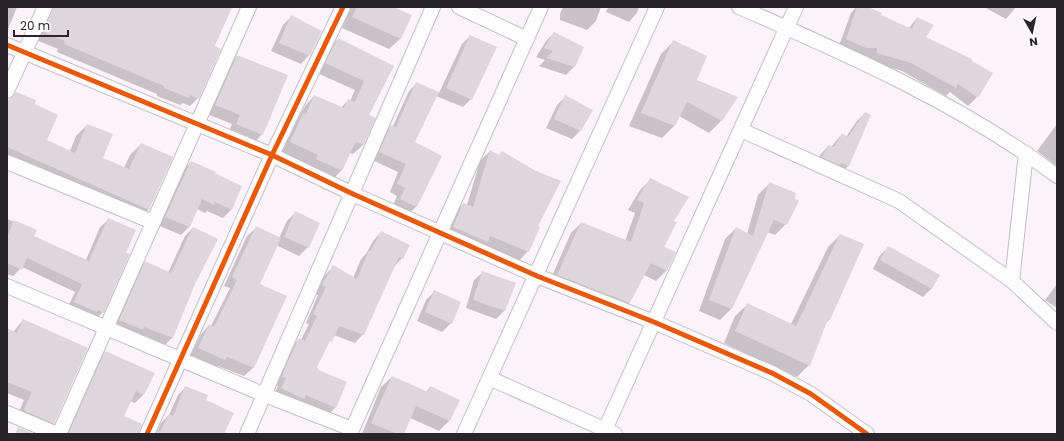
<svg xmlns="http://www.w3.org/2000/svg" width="1064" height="441" font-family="Poppins,sans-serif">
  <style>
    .shadow { fill: #0003 }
    .building { fill: #ddd7db }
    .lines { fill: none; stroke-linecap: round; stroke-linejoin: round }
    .minor-casing { stroke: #c4bfc4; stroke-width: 16 }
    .minor { stroke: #fefdfe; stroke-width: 14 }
    .cycleway-casing { stroke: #fff; stroke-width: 8 }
    .cycleway { stroke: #e8590c; stroke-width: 5 }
  </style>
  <rect width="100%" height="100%" fill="#faf3f9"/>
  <!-- shadow -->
  <path class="shadow" d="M7,7H17L7,32Z
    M45,7H232L214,47L198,98L190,106L183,103L180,105L157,96V94L57,52L58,49L36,40Z
    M351,7H391L410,16L400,39L389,49L342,28Z
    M563,7H601L596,21L587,30L560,20V14Z
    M608,7H639L637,13L629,22L606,12Z
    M856,7H865L908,29L917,18L924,38L991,73L977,97L968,106L950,92L946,96L902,71L869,61V56H857L838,48L851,13Z
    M984,7H1016L1006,19Z
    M291,17L309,55L301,64L271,51L283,25Z
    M554,33L574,67L566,75L539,66L545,60L536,57L546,41Z
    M470,36L471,99L463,107L436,96L413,143L417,206L408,214L392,207L397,196L390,192L398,172L372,160L383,134L391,126H393L409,91L417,83L439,93L462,44Z
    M338,39L393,66L368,115L374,118L363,145L353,154L350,153L341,171L332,180L307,169L309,165L281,151L294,123L299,117L305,106L314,96L341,108L348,100L350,101L355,90L317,73L328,49Z
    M673,42L721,121L709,133L679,116L674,126L662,138L629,126L661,54Z
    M237,56L262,134L254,143L228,133L232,124L207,114L229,65Z
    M16,93L33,105L45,140L70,151L76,136L87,125L102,159L124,168L130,155L141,144L149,209L137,221L7,162V102Z
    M565,97L580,131L572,139L546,128L557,105Z
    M865,113L870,116L848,166L840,174L814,165L820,155L828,146L831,147L842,134L846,137L856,122Z
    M1057,124V166L1037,151Z
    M490,151L498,156L537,226L528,251L518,262L443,238L453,214L463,204L467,205L480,161Z
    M191,162L214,174L231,210L223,218L207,211L205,213L197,209L189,227L181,235L157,225L183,170Z
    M650,180L673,221L663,247L674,252L666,271L656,281L644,275L629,303L619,313L548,285L571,233L581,223L625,241L635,213L628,210L640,190Z
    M769,184L786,224L775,235L767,232L731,309L720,320L699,311L725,239L736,228L747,234L758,195Z
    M295,213L308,247L299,256L276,245L258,285L274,321L253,368L244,376L218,366L216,368L190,356L201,334L209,325L211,326L230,288L224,286L247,236L256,228L279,238L287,221Z
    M7,219L35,230L33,237L86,260L100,227L108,220L125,253L128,255L103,312L95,320L67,309L75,292L22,267L13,276L7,274Z
    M193,228L194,284L172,338L164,346L112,328L138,270L145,262L168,273L185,236Z
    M381,232L402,258L394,267L363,334L355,343L334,335L326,346L316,367L318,371L346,383L335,408L327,416L273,397L278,386L275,385L291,348L299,339L301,340L309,324L306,323L318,295L315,294L325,275L333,267L353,278L361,259L366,254L373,241Z
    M840,235L829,320L825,324L809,365L797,377L724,343L735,316L748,304L791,324L828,247Z
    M889,247L939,275L931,289L923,297L873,269L880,255Z
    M483,272L504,311L496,319L466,308L474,280Z
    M1057,284V308L1045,300Z
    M435,291L451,323L442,332L417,321L426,300Z
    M23,320L53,423L45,431L16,418L24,400L7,393V329L13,332Z
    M106,352L153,373L143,395L135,403L130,401L123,417L130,434H64L97,360Z
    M392,377L426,392L430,387L449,421L439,431L410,418L402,434H362L381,387Z
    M186,387L204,401L223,434H156L161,423L169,415L178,395Z"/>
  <!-- building -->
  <path class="building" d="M53,7H232L216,42L215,46L221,49L199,99L190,95L189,98L164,88V86L64,44L65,41L43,32Z
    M357,7H393L412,15L401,39L352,17Z
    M857,7H868L882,13L881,15L912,29L917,17L934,25L926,37L972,59V61L993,73L978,98L958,84L956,88L911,63L877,53V48H866L846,39Z
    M291,15L322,31L310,56L279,43Z
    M554,32L584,47L575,67L546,58L553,51L544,48Z
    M470,35L497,47L472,100L446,88Z
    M338,38L394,66L369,115L376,118L364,145L357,142L355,143L342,171L316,159L318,155L290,142L303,113L306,114L314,95L344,108L348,99L355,102L364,81L325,63Z
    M673,40L707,56L697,80L738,97L722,121L687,102L675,126L641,113Z
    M237,55L288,75L263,135L236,124L240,115L215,105Z
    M416,82L439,92L415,142L442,156L417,207L400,199L405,188L397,184L406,164L379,152L391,125L396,127Z
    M16,92L36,100L35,104L58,115L47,140L75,153L87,124L113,134L103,158L129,169L141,143L173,157L149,210L7,147V103Z
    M565,95L593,110L581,131L554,119Z
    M865,112L871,115L849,166L841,163L839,165L822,157L828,145L834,147L842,133L848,137Z
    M490,150L499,155L502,151L534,170L561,181L538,226L540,227L529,252L490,236L488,242L453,227L463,203L473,207Z
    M191,161L216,172L215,173L242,186L232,210L215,202L214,205L202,199L190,227L165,217Z
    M650,178L689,197L674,221L677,222L664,247L676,252L667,271L651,263L630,303L557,275L581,222L631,242L644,203L637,200Z
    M769,182L796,193L795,198L799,201L787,225L774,220L732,309L709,300L736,227L753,236Z
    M295,211L320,223L309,248L284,237Z
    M108,218L136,230L126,253L130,254L104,313L98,310L97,312L74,302L82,284L27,258L22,270L7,263V237L14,220L37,230L34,236L89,261Z
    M256,226L281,238L260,284L287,296L254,368L227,357L225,360L198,348L209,324L214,327L237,280L232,277Z
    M193,227L218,239L195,284L173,338L144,327L143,330L119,320L145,261L171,273Z
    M381,231L410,245L403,259L399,257L364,335L339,326L332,342L330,341L317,367L319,370L347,382L336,408L306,395L304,399L281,388L286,378L282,377L284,370L299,338L305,341L317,316L313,314L326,287L322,285L333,265L357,279L369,250L371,251Z
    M840,234L864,244L830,320L828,319L810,366L735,331L747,303L796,326Z
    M888,246L940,275L932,289L880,260Z
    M482,271L516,283L505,311L473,300Z
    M434,290L461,302L452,324L425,312Z
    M23,319L88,348L54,424L25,411L24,409L32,392L7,382V328L17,333Z
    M105,351L155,373L144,395L136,391L124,416L142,424L139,434H68Z
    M392,376L428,392L430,386L460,400L450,421L416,406L404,434H397L371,423Z
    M185,386L208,395L206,400L234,413L224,434H156L158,431L160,432L169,414L173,416Z
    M18,427L35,434H15Z"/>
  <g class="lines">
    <!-- minor casing -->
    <g class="minor-casing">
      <path id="minor" d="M459,7L527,39
        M739,7C849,55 961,104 1057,176
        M7,45L272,155L353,194L537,276L654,322L772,373L811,394L867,434
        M7,91L45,7
        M741,130L899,201L1012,281L1057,323
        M7,162L153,222
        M1012,281L1026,153
        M7,286L265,395L352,429
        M489,378L615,434
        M7,413L57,434
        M59,434L249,7
        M147,434L272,155L343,7
        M247,434L433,7
        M350,434L541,7
        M464,434L657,7
        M603,434L796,7"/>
    </g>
    <!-- minor -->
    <use href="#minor" class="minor"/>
    <!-- cycleway casing -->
    <g class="cycleway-casing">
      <path id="cycleway" d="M7,45L272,155L353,194L537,276L654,322L772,373L811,394L867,434
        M147,434L272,155L343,7"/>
    </g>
    <!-- cycleway -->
    <use href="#cycleway" class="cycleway"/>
  </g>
  <!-- border -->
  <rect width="1064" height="441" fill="none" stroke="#292428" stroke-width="16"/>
  <!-- north arrow -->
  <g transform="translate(1032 32) rotate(171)" stroke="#ffffff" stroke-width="3" paint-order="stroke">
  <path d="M0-3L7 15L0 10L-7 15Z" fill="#292428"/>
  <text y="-6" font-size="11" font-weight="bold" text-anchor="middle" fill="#292428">N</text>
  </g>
  <!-- scale -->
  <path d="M14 30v6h54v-6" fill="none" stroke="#292428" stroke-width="2"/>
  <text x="20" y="30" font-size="12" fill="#292428" stroke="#ffffff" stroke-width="3" paint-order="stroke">20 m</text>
</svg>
